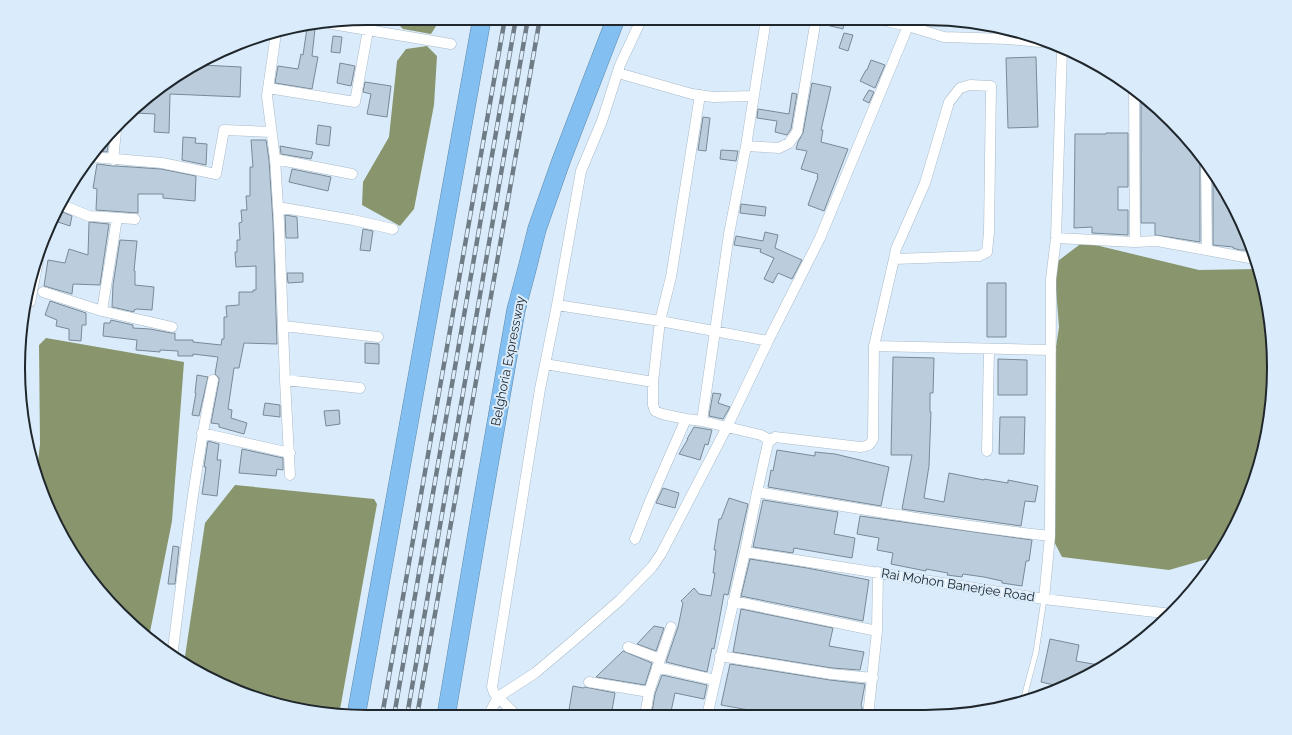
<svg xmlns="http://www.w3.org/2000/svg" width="1292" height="735" font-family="Raleway,sans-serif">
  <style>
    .water { fill: #89956d }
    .building { fill: #bbcddc; stroke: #798997 }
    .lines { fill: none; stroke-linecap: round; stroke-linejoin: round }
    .lane-casing { stroke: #a8bac9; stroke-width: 6 }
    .street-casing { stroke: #a8bac9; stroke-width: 11 }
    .highway-casing { stroke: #608aab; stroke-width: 19 }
    .lane { stroke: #fff; stroke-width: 5 }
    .street { stroke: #fff; stroke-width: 10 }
    .highway { stroke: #83bff0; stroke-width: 18 }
    .rail-casing { stroke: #707c85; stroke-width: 4.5 }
    .rail { stroke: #daecfb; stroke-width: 3; stroke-dasharray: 9; stroke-linecap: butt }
    .labels { text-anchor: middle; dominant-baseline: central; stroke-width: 4; stroke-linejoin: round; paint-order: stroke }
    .street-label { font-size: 13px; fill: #20272c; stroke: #daecfb }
    .rim { fill: none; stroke: #20272c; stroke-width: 2 }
  </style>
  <rect width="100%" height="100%" fill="#daecfb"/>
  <!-- water -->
  <path class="water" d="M392,18H441L431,34L403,29Z
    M427,46L437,56L434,105L414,209L400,226L362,205L363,182L389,137L397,61L406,49Z
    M1083,242L1199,270L1258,269L1267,299L1274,367L1267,435L1247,501L1218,556L1169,570L1062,557L1047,528V406L1059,327L1054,264Z
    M46,338L184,362L172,521L149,637L105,598L45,501L37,471L40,444L39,345Z
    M235,485L374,499L377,504L339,715L255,699L184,663L205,523Z"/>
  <!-- building -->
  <path class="building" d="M822,19H845L843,29L822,24Z
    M307,28L315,29L312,56L318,57L312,89L275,83L278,66L298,69L301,54L303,55Z
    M844,33L853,35L848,51L839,48Z
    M333,36L342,37L340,53L331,52Z
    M1036,57L1038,127L1008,128L1006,58Z
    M871,60L885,65L875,88L860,81L866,70H867Z
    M340,63L355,66L351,86L337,83Z
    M202,65L241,67L240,97L170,94L169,133L154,132L155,114L134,113L155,90Z
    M365,82L391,86L387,117L367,114L371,94L363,92Z
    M812,83L831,87L821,130H823L821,142L848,149L824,211L808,205L818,177H817L818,174L801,169L807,151L796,149L798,142L803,133Z
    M869,90L874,92L869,103L863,100Z
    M792,93L797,94L791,129L787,135L775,132L777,121L757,118L758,109L789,114Z
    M1141,95L1171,120L1202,158L1200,163V242L1155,235V223H1141Z
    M703,117L710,118L706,151L698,150Z
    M318,125L331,127L329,146L316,144Z
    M1106,133H1128V187H1118V210H1128V235L1092,233V227L1074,228L1075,134H1106Z
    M183,137L196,138L195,143L207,144L206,165L182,160Z
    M109,139L107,152L99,151V150Z
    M251,140H266L269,160L273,222L277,344L244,343L239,368H234L228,409L232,410L231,418L247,423L244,434L219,427V424L211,423L219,381V378L215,374L218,357L193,354V356H178V351L160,350V352L136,350L137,340L103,336L104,323H110L111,320L133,325V328L150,329L171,333H175V340H193V342L221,345L222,339H224V317H227L226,306L239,305V292H253V290H256V266L236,267L235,252H237V240H240L239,223L242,222L241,210H247L246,196H250V167H253Z
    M280,146L313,152L311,159L281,154Z
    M721,150L738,151L736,161L720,159Z
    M97,164L113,166H116L161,169L196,176L195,201L163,198V194H138V213L96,210L97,189L93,188Z
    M292,169L331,177L328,191L289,182Z
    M1213,170L1247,234L1252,250H1240L1233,248V247L1213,245Z
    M741,204L766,207L765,216L740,213Z
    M60,211L72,216L70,226L55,221Z
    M285,215L297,217L298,238H286Z
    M89,222L109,224L100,285L73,284L72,294L44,286L48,260L65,263L69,249L88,255Z
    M363,229L373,231L370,251L360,250Z
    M765,232L778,235L775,248L802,260L792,279L778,273L773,283L764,279L774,258L760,252L761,249L734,245L736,236L763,241Z
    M120,240L137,241L134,271H135V285L154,287L152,310L137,309L134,310V312L112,307L113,285Z
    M287,273H303V282L288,283Z
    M987,283H1006V337H987Z
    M50,301L86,313V325H82L81,341L69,340V329L56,326L57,320L45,315Z
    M365,343L379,344V364L365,363Z
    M893,357L934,358L933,393H930V412H931L929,466L924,498L944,502L949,473L984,480V479L1008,483V480L1038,486L1035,502L1025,501L1021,526L902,509L912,455H891Z
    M998,359L1027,360V395H998Z
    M197,375L208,377L199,416L192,415L196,393H195Z
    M713,393L721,394L718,403L730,407L723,419L709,416Z
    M265,403L280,405V417L263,415Z
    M339,410L340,424L326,426L324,411Z
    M1000,417H1025L1024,454H999Z
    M694,427L712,430L708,445L705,444L700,460L679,454L688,439H687Z
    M208,441L219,444L217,460H221L217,496L202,494L206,467H204Z
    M242,449L283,458V470L277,469L276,476L239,473Z
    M777,450L815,456V452L835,454L889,467L881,506L768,487L771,470L773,471Z
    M663,488L679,493L675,508L656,503Z
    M729,498L748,504L728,595L724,594L714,649L712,648L707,672L666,662L678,627L683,603L681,601L694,588L699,594L711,596L715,573H713L716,550H714L719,519H721Z
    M763,500L838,512L834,534L855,538L852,558L794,548L793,553L753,547Z
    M860,516L1032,540L1029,561H1026L1022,586L1002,583V581L984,577L963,574L962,577L947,575L948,573L926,569V571L891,564L893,553L877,550L879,538L857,534Z
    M173,546L179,547L175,584H168Z
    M750,559L807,568L869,580L863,621L741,596Z
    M741,609L833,628L829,646L864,652L860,670L832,668L733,652Z
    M654,626L664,628L656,651L637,644Z
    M1050,639L1079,645L1076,661L1104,666L1099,670L1053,691L1054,685L1041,682Z
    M623,651L652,663L645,685L596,677Z
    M730,664L830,680L865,684L861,706L862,707V716H779L771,715V714L721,705Z
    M662,675L707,685L704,699L675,693L670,716L652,712L655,694Z
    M573,686L583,688L585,687L615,693L611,716H568Z"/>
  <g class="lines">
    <!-- lane casing -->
    <g class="lane-casing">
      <path id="lane" d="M1023,701L1036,652L1044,599"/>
    </g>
    <!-- street casing -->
    <g class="street-casing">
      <path id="street" d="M912,19L908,26L944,37L1008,39L1050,43
        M332,24L451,44
        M276,33L267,96L275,159L279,222L285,380L360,388
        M618,73L692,94L713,97L754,96
        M268,88L355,102L368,30
        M1134,89L1135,242
        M746,146L779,148L789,143L797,132L816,19
        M92,157L162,163L216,174L224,130L271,132
        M275,159L352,174
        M113,160L116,131
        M1206,163L1207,250
        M62,205L89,216L135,219
        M278,207L353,220L393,229
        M1056,238L1135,242L1157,241L1255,259
        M43,292L102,311L117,218
        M27,303L30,302L39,256
        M557,305L660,321L768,341
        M102,311L172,327
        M284,326L378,337
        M874,346L894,259L896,249L925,183L949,102L960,88L970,85L991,86L989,232L987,252L979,256L894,259
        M545,364L653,382
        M285,380L290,475
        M686,419L662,414L655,411L653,405V382L660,321L671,277L700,95
        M202,433L290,453
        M770,440L761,435L727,427L768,341L820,238L908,26L877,19
        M987,451L989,349
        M757,492L768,443L775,437L860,447C867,446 870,446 873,439L874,346L1051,350
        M635,539L650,501L686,419L702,421
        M745,552L1044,599L1172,614
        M1044,599L1050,536L1051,279L1056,238L1062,49
        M733,601L877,631
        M628,647L660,659
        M720,656L831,674L873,678
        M172,657C184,564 194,471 213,380
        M657,667L715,680
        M589,682L649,692
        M488,716L498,697L535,673L573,641L620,600L652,567L661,554L727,427L702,421L729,234L746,146L766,19
        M517,716L494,693L492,687L540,389L557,305L581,171L602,121L620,65L642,18
        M645,716L649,692L671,627
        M707,716L745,552L757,492C854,508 952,525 1050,536
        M868,716L877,631L878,572"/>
    </g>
    <!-- highway casing -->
    <g class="highway-casing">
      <path id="highway" d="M356,716L482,18
        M446,716L480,516L516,310L527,269L537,229L561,161L616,18"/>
    </g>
    <!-- lane -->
    <use href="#lane" class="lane"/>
    <!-- street -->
    <use href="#street" class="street"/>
    <!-- highway -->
    <use href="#highway" class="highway"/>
    <!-- rail casing -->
    <g class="rail-casing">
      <path id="rail" d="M382,716L505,18
        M394,716L516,18
        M407,716L528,18
        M417,716L540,18"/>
    </g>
    <!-- rail -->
    <use href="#rail" class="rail"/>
  </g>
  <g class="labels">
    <!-- street labels -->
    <g class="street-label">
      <text transform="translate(508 361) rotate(-79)">Belghoria Expressway</text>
      <text transform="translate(958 585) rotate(9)">Rai Mohon Banerjee Road</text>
    </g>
  </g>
  <!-- crop -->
  <path d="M0 0H1292V735H0ZM367 25H925A342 342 0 0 1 1267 367V368A342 342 0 0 1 925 710H367A342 342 0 0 1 25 368V367A342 342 0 0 1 367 25Z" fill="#daecfb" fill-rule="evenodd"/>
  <path class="rim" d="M367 25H925A342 342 0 0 1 1267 367V368A342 342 0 0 1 925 710H367A342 342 0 0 1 25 368V367A342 342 0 0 1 367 25Z"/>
</svg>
